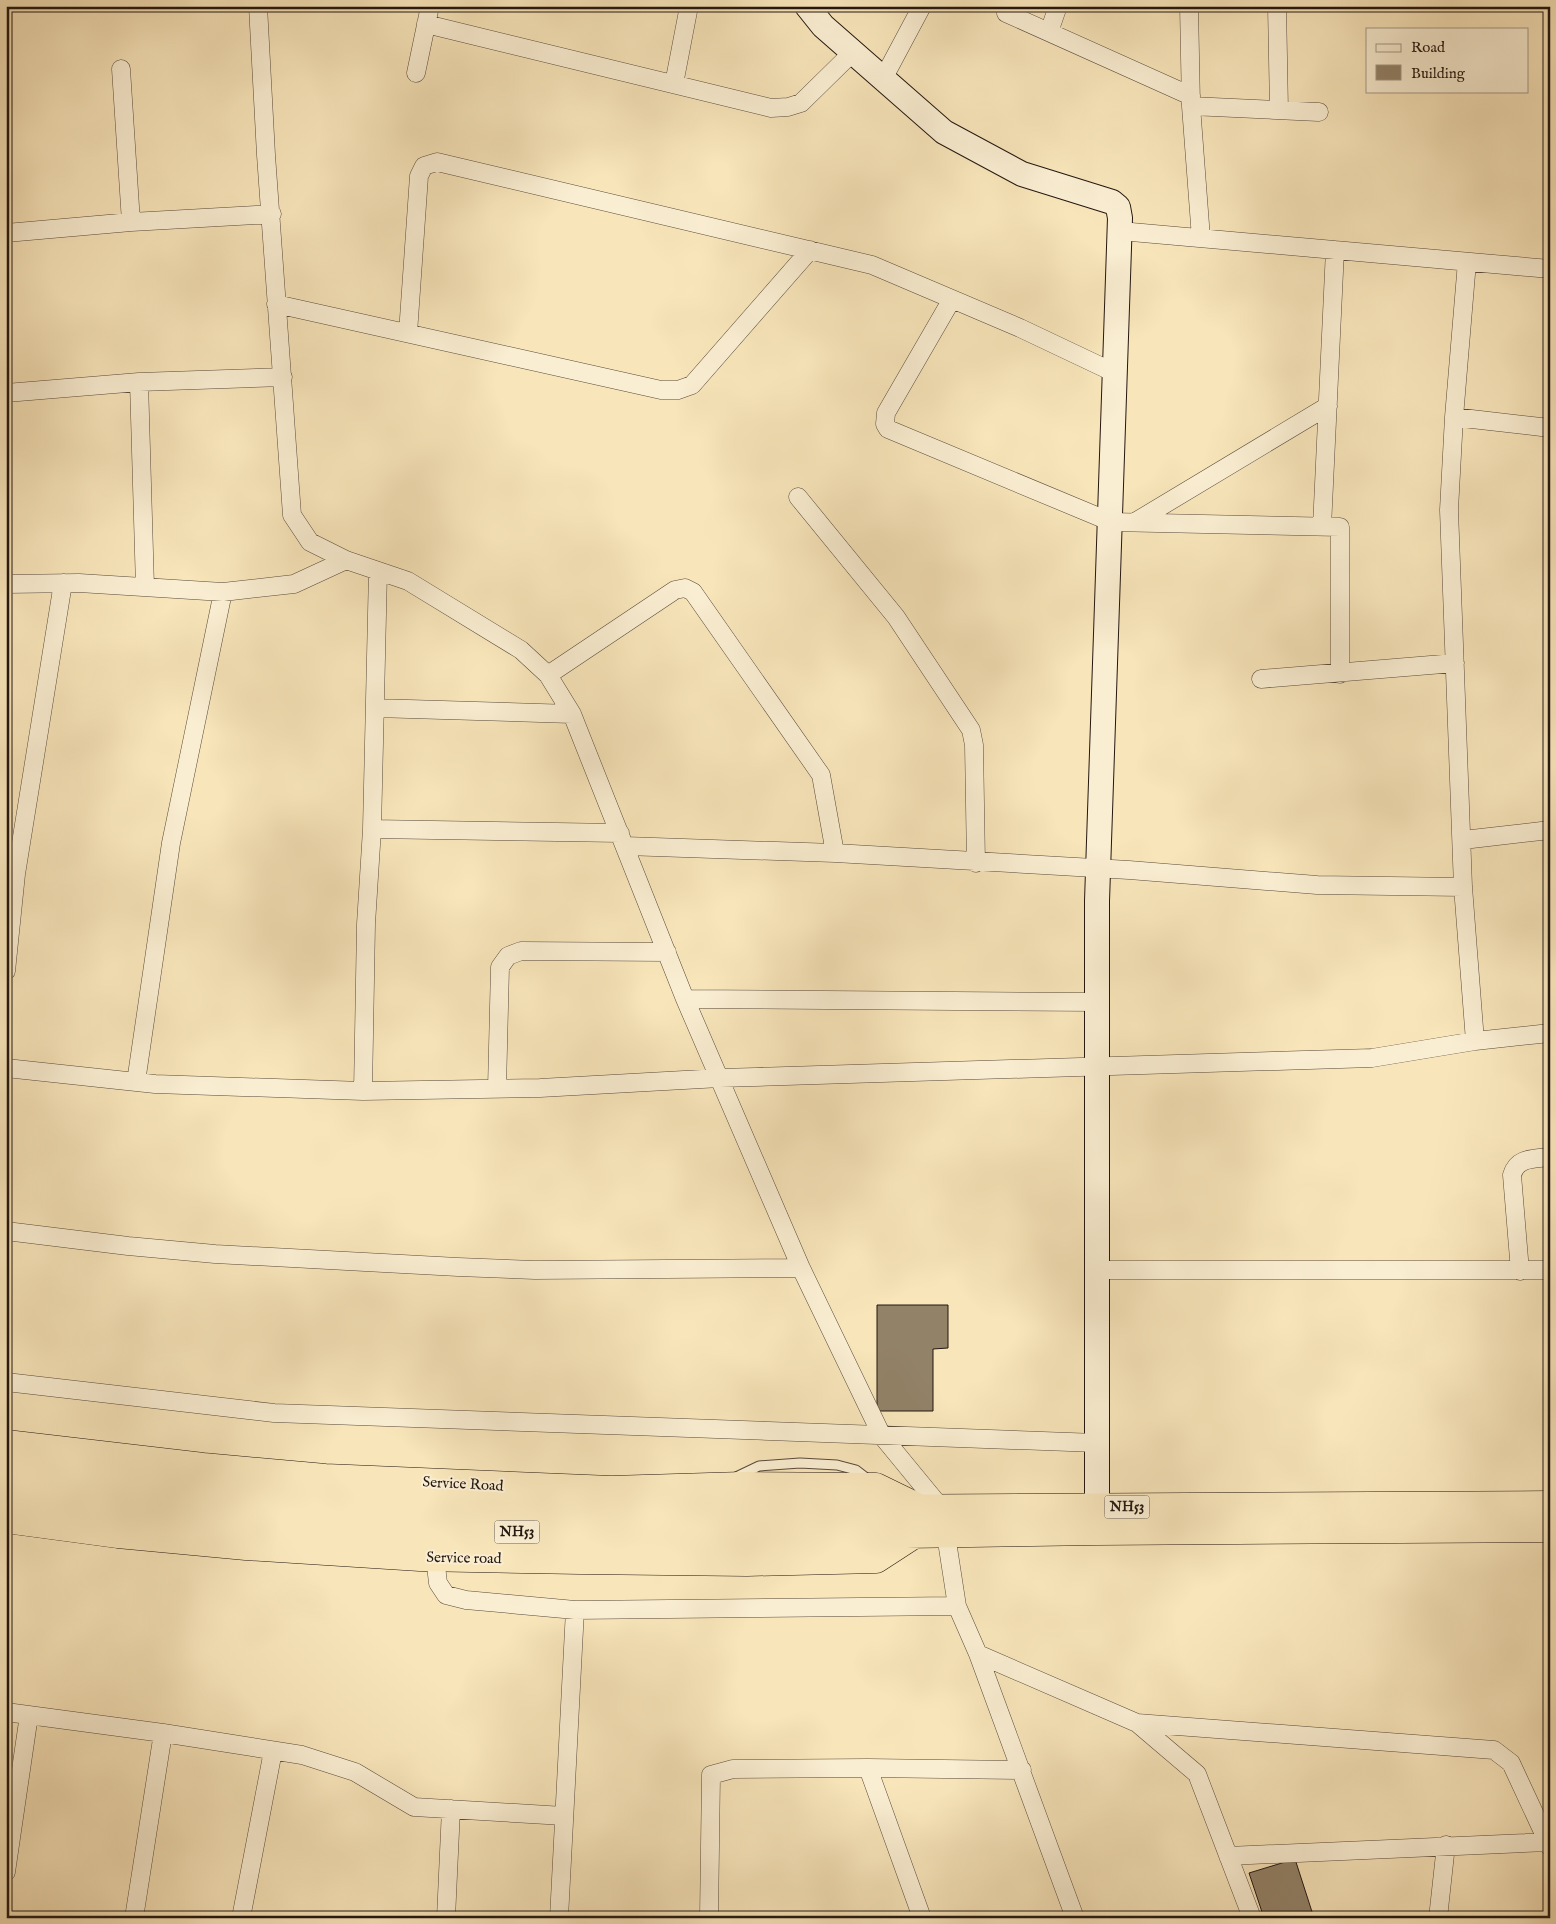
<svg xmlns="http://www.w3.org/2000/svg" width="1556" height="1924" font-family="'IM FELL English',serif">
  <style>
    .building { fill: #928268; stroke: #231710 }
    .lines { fill: none; stroke-linecap: round; stroke-linejoin: round }
    .lane-casing { stroke: #584a3a; stroke-width: 11 }
    .street-casing { stroke: #584a3a; stroke-width: 19 }
    .secondary-casing { stroke: #231710; stroke-width: 26 }
    .highway-casing { stroke: #231710; stroke-width: 29 }
    .lane { stroke: #faeed2; stroke-width: 9 }
    .street { stroke: #faeed2; stroke-width: 18 }
    .secondary { stroke: #faeed2; stroke-width: 24 }
    .highway { stroke: #f8e5ba; stroke-width: 28 }
    .labels { text-anchor: middle; dominant-baseline: central; stroke-width: 4; stroke-linejoin: round; paint-order: stroke }
    .shield { fill: #faeed2; stroke: #64584a; stroke-width: 1 }
    .shield-label { font-size: 14px; font-weight: bold; fill: #231710 }
    .street-label { font-size: 15px; fill: #231710; stroke: #faeed2 }
  </style>
  <rect width="100%" height="100%" fill="#f8e5ba"/>
  <filter id="stains"><feTurbulence type="fractalNoise" baseFrequency=".004" numOctaves="4"/><feColorMatrix values="0 0 0 0 .2 0 0 0 0 .09 0 0 0 0 .02 0 0 0 .5 -.17"/></filter>
  <radialGradient id="worn" r=".72"><stop offset=".6" stop-color="#630" stop-opacity="0"/><stop offset="1" stop-color="#630" stop-opacity=".3"/></radialGradient>
  <!-- building -->
  <path class="building" d="M877,1305H948V1348L933,1349V1411H877Z
    M1295,1859L1314,1918H1264L1249,1873Z"/>
  <g class="lines">
    <!-- lane casing -->
    <g class="lane-casing">
      <path id="lane" d="M736,1477L759,1466L800,1463L837,1465L856,1470L869,1480"/>
    </g>
    <!-- street casing -->
    <g class="street-casing">
      <path id="street" d="M258,6L266,155L292,515L310,542L346,560L408,581L521,650L548,675L572,714L685,999L801,1268L882,1436L942,1509L957,1606L978,1654L1075,1918
        M1189,6L1191,106L1201,238
        M1277,6L1279,110
        M1006,13L1191,96
        M426,24L771,108L788,107L801,103L853,52
        M1049,32L1058,6
        M121,69L131,222
        M416,73L430,6
        M883,79L922,6
        M674,84L689,6
        M1191,106L1319,112
        M1120,231L1550,269
        M6,233L131,222L272,214
        M1467,262L1454,417L1449,510L1463,887L1475,1041
        M952,299L886,413L885,424L888,429L1111,522L1340,527V674
        M276,304L661,390H678L692,385L810,250
        M408,333L419,176L424,166L437,162L872,265L1020,328L1115,373
        M139,382L145,587
        M6,393L139,382L283,377
        M1454,417L1550,428
        M798,497L896,617L971,730L974,745L976,863
        M1135,522L1328,406
        M1322,527L1335,250
        M6,584L79,583L223,592L294,584L346,560
        M548,675L675,590L685,588L693,592L821,775L835,853
        M1261,679L1455,663
        M375,708L572,714
        M372,829L620,833
        M1463,840L1550,830
        M625,846L835,853L1129,870L1317,885L1463,887
        M6,971L16,874L63,583
        M685,999L1098,1002
        M6,1068L155,1084L363,1091L540,1088L720,1078L1372,1058L1475,1041L1550,1033
        M136,1082L171,843L223,592
        M497,1088L500,967L508,956L521,951L667,952
        M363,1091L366,924L372,829L378,571
        M6,1231L128,1246L215,1254L458,1267L535,1270L801,1268
        M1097,1270H1550
        M1520,1271L1512,1175C1517,1157 1534,1159 1550,1157
        M6,1382L274,1413L1097,1443
        M435,1557L438,1583L446,1595L466,1600L575,1610L957,1606
        M978,1654L1137,1723L1494,1750L1511,1763L1550,1847
        M6,1712L163,1733L302,1755L355,1772L414,1807L564,1816
        M1137,1723L1197,1774L1252,1918
        M868,1768L1022,1770
        M1228,1856L1548,1842
        M6,1872L29,1715
        M134,1918L163,1733
        M241,1918L273,1751
        M446,1918L451,1809
        M559,1918L575,1610
        M709,1918L711,1775L733,1769L868,1768L922,1918
        M1438,1918L1446,1845"/>
    </g>
    <!-- secondary casing -->
    <g class="secondary-casing">
      <path id="secondary" d="M807,6L823,26L944,132L1022,174L1112,202L1118,207L1120,218L1097,901V1507"/>
    </g>
    <!-- highway casing -->
    <g class="highway-casing">
      <path id="highway" d="M6,1444L203,1467L325,1478L611,1490L743,1486L876,1487L913,1505
        M6,1469C172,1493 338,1506 505,1511L1550,1505
        M6,1492L157,1511L314,1526L705,1537L1097,1531L1550,1528
        M6,1519L118,1534L246,1546L420,1557L580,1560L747,1562L876,1559L916,1533"/>
    </g>
    <!-- lane -->
    <use href="#lane" class="lane"/>
    <!-- street -->
    <use href="#street" class="street"/>
    <!-- secondary -->
    <use href="#secondary" class="secondary"/>
    <!-- highway -->
    <use href="#highway" class="highway"/>
  </g>
  <g class="labels">
    <!-- shield labels -->
    <g class="shield">
      <rect x="1104.5" y="1495.5" width="45" height="23" rx="4"/>
      <rect x="494.5" y="1520.5" width="45" height="23" rx="4"/>
    </g>
    <g class="shield-label">
      <text x="1127" y="1507">NH53</text>
      <text x="517" y="1532">NH53</text>
    </g>
    <!-- street labels -->
    <g class="street-label">
      <text transform="translate(463 1484) rotate(3)">Service Road</text>
      <text transform="translate(464 1558) rotate(1)">Service road</text>
    </g>
  </g>
  <!-- margin -->
  <rect width="1556" height="1924" fill="none" stroke="#f8e5ba" stroke-width="25"/>
  <rect x="8" y="8" width="1541" height="1909" fill="none" stroke="#231710" stroke-width="2.5"/>
  <rect x="12" y="12" width="1531" height="1899" fill="none" stroke="#231710"/>
  <!-- legend -->
  <rect x="1366" y="28" width="162" height="65" fill="#faeed2" stroke="#a49884"/>
  <rect x="1376" y="44" width="25" height="8" fill="#faeed2" stroke="#a49884"/>
  <text x="1411" y="52" font-size="15" fill="#231710">Road</text>
  <rect x="1376" y="65" width="25" height="15" fill="#928268" stroke="#a49884"/>
  <text x="1411" y="78" font-size="15" fill="#231710">Building</text>
  <rect width="100%" height="100%" filter="url(#stains)"/>
  <rect width="100%" height="100%" fill="url(#worn)"/>
</svg>
